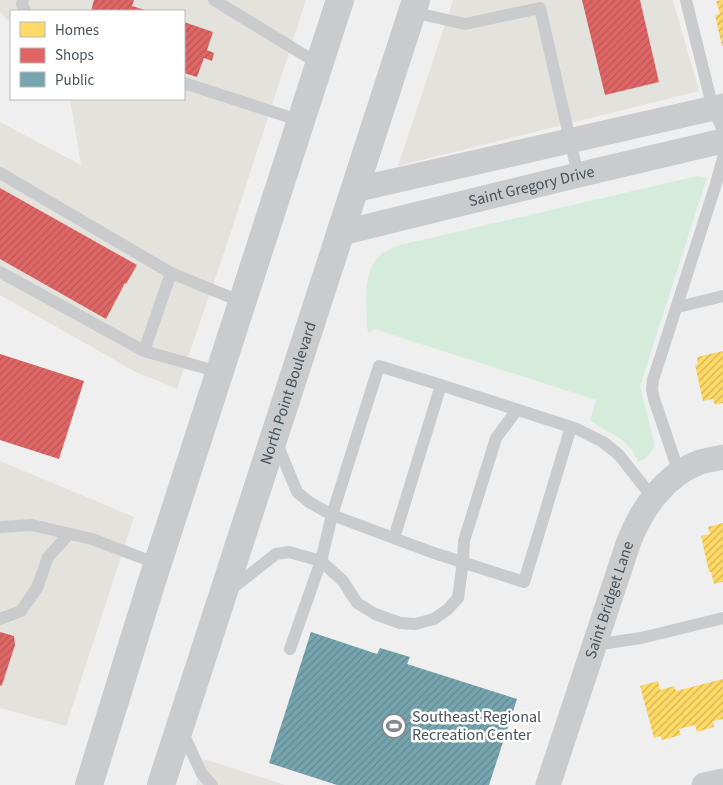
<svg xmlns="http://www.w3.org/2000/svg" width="723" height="785" font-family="'Source Sans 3',sans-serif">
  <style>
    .commercial { fill: #e4e2dc }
    .grass { fill: #d5ecdd }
    .homes { fill: url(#homes-hatch) }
    .shops { fill: url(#shops-hatch) }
    .public { fill: url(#public-hatch) }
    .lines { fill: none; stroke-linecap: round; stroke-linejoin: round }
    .lane { stroke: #c9cbcd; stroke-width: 12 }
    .street { stroke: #c9cbcd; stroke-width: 25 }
    .secondary { stroke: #c9cbcd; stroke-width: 28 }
    .labels { text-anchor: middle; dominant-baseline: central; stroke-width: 5; stroke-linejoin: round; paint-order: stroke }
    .street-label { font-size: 16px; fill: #475259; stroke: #fff }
    .poi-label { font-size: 16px; fill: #475259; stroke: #fff; text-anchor: start }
  </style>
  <defs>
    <pattern id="homes-hatch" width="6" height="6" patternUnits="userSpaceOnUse" patternTransform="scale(1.25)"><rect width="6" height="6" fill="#ffd966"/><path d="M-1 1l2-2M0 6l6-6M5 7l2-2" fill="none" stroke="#d0b357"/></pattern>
    <pattern id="shops-hatch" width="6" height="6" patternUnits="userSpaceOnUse" patternTransform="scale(1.25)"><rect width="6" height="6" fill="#e06666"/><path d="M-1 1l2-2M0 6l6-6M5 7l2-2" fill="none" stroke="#b75757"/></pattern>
    <pattern id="public-hatch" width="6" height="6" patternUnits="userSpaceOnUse" patternTransform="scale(1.25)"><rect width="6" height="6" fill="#76a5af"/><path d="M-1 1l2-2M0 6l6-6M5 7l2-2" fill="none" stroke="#638991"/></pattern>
  </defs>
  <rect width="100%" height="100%" fill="#efefef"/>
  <!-- commercial -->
  <path class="commercial" d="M0,0H306L227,244L177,389L134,371L0,295V122L81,165L70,99H184V11H11V23L0,12Z
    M453,0H673L699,91L398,166Z
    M0,461L134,517L66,726L0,708Z
    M204,759L285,785H196Z"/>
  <!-- grass -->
  <path class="grass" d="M697,176L707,178L640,386L655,446L645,459L638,462L632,450L621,439L590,421L596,400L374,329L369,333L367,328C367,306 361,268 383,253C388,250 395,248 400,245Z"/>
  <!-- homes -->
  <path class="homes" d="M723,0V46H722L715,15L720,14L716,1Z
    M723,351V403L715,405L713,399L703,401L695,365L698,364L697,357Z
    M723,523V582L714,584L711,572H709L701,536L710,534L708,527Z
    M723,679V719L713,721L714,727L697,732L695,725L679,729L681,735L662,740L660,736L654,738L640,686L658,681L660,690L674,686L676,691Z"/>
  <!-- shops -->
  <path class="shops" d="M94,0H134L132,6L148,11H91Z
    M582,0H640L659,82L605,95Z
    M184,22L213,32L207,50L214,53L212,61L204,58L197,77L184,73Z
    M0,188L137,265L126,284L125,283L106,319L0,259Z
    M0,354L84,381L59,459L0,440Z
    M0,632L14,636L15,645L2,685L0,686Z"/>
  <!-- public -->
  <path class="public" d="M311,632L377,654L380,648L410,657L407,664L517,699L489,785H337L269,763Z"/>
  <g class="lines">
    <!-- lane -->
    <path class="lane" d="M23,0L22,4L25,11
      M214,0L319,64
      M686,0L713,109L723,130
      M412,12L465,24L540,8L578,175
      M184,83L301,121
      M0,173L171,273L242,302
      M0,272L144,351L219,372
      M678,307L723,296
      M144,351L171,273
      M276,441L297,492L309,502L332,515L431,552L524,582L571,427
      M679,473L654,399L652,390L653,380L715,187L723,158
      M0,527L32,525L92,539L158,564
      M394,538L441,385
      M230,590L276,554L289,552L321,561L343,581L357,603L375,614L400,623L415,624L434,619L447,610L458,598L463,561L464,541L496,438L517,410
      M0,619L21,611L37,588L48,557L69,534
      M594,645L641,638L723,618
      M290,649L321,561L332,515L379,366L441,385L577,429L603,442L619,455L653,498
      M182,731L202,774L212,785"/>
    <!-- street -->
    <g class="street">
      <path d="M354,190L723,106"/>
      <path id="s1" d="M341,233L578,175L723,141"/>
      <path id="s2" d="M548,785L628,544C641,509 665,475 700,462C707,460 716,459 723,457"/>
      <path d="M704,785L723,781"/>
    </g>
    <!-- secondary -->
    <g class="secondary">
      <path d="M89,785L152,581L340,0"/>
      <path id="s3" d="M161,785L416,0"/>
    </g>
  </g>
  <!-- icons -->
  <defs>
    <g id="stadium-ring" transform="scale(1.25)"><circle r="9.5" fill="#fff" stroke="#82898e" stroke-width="1.5"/><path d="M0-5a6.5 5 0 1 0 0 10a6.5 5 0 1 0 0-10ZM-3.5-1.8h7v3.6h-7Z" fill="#82898e"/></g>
  </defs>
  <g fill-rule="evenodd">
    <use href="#stadium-ring" x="394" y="726"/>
  </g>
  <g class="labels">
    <!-- street labels -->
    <g class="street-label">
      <text stroke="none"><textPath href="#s1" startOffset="196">Saint Gregory Drive</textPath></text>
      <text stroke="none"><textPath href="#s3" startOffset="412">North Point Boulevard</textPath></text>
      <text stroke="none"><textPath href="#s2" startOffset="195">Saint Bridget Lane</textPath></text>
    </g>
    <!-- poi labels -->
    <g class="poi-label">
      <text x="412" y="717">Southeast Regional<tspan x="412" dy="18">Recreation Center</tspan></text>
    </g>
  </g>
  <!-- legend -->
  <rect x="10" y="10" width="175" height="90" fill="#ffffff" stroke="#b5babd"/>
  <rect x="20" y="22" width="25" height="15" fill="#ffd966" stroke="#b5babd"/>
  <text x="55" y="35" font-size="15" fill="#475259">Homes</text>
  <rect x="20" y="48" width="25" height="15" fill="#e06666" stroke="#b5babd"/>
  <text x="55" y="60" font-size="15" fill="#475259">Shops</text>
  <rect x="20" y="72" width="25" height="15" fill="#76a5af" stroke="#b5babd"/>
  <text x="55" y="85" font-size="15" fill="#475259">Public</text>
</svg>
